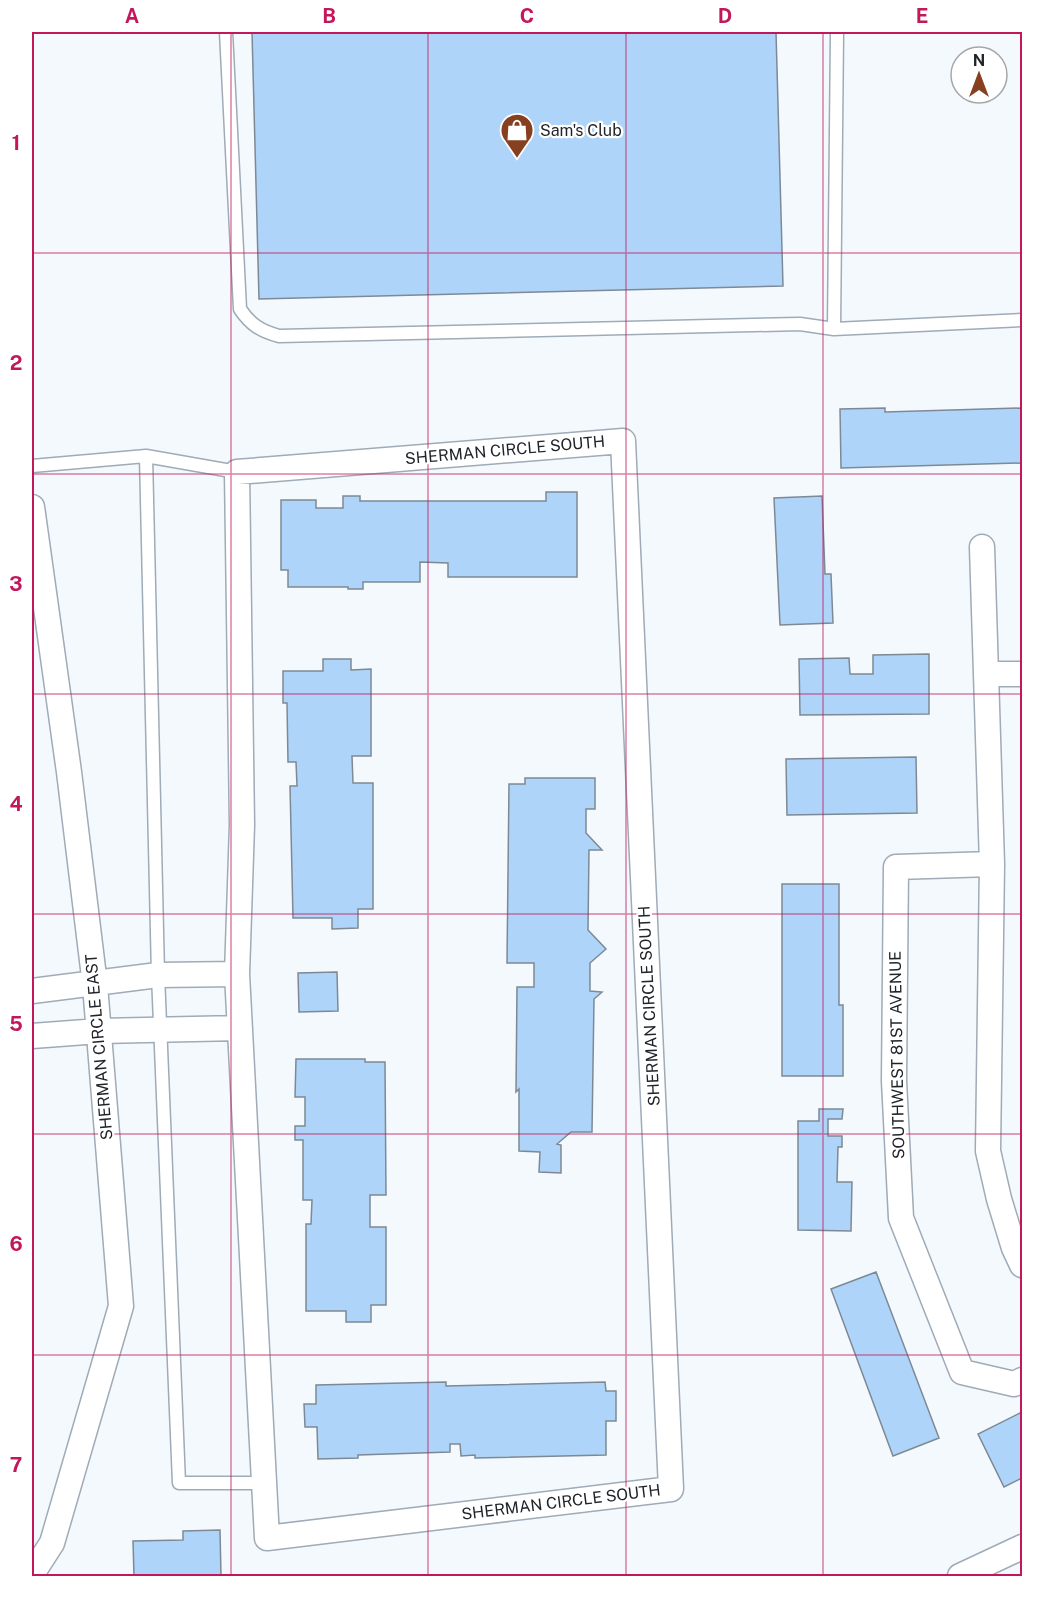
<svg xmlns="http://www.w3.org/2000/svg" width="1054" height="1608" font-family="'Public Sans',sans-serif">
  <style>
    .building { fill: #aed4f9; stroke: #7d8994; stroke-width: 1.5 }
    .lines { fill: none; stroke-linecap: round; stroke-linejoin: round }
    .service-casing { stroke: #9fabb7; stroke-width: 15 }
    .minor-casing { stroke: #9fabb7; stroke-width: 27 }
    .service { stroke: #fff; stroke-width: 12 }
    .minor { stroke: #fff; stroke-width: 24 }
    .grid { fill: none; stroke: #c2185b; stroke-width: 1.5; stroke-opacity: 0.55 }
    .labels { text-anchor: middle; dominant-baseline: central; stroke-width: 4.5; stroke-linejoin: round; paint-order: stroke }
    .poi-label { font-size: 16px; fill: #202429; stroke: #fff; text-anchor: start }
    .street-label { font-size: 16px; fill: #202429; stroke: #fff }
    .neatline { fill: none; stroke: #c2185b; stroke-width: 2 }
    .grid-label { font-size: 20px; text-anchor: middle; font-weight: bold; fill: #c2185b }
  </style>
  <rect width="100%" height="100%" fill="#f4f9fe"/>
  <!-- building -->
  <path class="building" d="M252,32H776L783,286L259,299Z
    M885,408V412L1022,408V463L841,468L840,409Z
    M546,492H577V577H448V563L420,562V582H363V589H348V587H288V570H281V500H316V508H343V496H360V501H546Z
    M822,496L825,574H831L833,623L780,625L774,498Z
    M929,654V714L800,715L799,659L849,658L850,674H873V655Z
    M323,659H351V670L371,669V756H352L353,783H373V909H358V928L332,929V918H293L290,786H297L296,762H288L287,703H283V671H323Z
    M916,757L917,813L787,815L786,759Z
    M525,778H595V809H586V833L602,850H589L588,930L606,949L590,963V991L602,992L594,999L592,1132H571L557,1144L561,1145V1173L539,1172L540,1152L519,1151V1089L516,1092L517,987H534V963H507L509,784H525Z
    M782,884H839V1005H843V1076H782Z
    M337,972L338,1011L299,1012L298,973Z
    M296,1059H365V1062H385L386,1195H370V1227H386V1305H371V1322H346V1311H306V1224H311L312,1200H303V1140H295V1126H305V1097H295Z
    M819,1109H843L842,1119H828V1136H842V1147H838L837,1182H852L851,1231L798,1230V1121H819Z
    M876,1272L939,1438L893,1456L831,1289Z
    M446,1382V1386L605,1382L606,1391H616V1421H606V1455L475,1458V1455L461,1456L460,1444H450V1452L358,1455V1458L318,1459L317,1427H305L304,1404H316V1385Z
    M1022,1412V1478L1004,1487L978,1434Z
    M220,1530L221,1576H134L133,1541L183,1540V1531Z"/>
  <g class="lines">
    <!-- service casing -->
    <g class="service-casing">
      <path id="service" d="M226,32L240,309C250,324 260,331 279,336L800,324L834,329
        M837,32L834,329L1022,320
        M146,456L158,975L179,1483H264
        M32,466L146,456L237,472"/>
    </g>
    <!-- minor casing -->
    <g class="minor-casing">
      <path id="minor" d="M623,441L671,1489L267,1538L237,974L242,825L237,472Z
        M32,507L69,772L95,985L121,1306L52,1543L32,1574
        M982,547L992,864L896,867L894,1081L901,1218L962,1372L1014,1384L1022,1380
        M986,674H1022
        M992,864L988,1151L999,1199L1014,1248L1022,1265
        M32,991L158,975L237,974
        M32,1036L99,1031L240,1028
        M960,1576L1022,1547"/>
    </g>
    <!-- service -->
    <use href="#service" class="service"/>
    <!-- minor -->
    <use href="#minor" class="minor"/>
  </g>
  <!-- grid -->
  <path class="grid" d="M231,32V1576M428,32V1576M626,32V1576M823,32V1576M32,253H1022M32,474H1022M32,694H1022M32,914H1022M32,1134H1022M32,1355H1022"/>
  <!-- icons -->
  <defs>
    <g id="shop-pin" transform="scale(1.725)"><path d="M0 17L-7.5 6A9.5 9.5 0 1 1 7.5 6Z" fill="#863f1f" stroke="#fff"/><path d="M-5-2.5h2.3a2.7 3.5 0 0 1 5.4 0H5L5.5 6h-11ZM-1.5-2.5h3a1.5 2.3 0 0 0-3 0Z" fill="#fff"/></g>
  </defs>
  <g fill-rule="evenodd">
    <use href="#shop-pin" x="517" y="130"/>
  </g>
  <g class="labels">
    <!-- poi labels -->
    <g class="poi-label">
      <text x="540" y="130">Sam's Club</text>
    </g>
    <!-- street labels -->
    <g class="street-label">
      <text transform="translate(505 450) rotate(-5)">SHERMAN CIRCLE SOUTH</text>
      <text transform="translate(649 1006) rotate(-93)">SHERMAN CIRCLE SOUTH</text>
      <text transform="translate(99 1047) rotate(-95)">SHERMAN CIRCLE EAST</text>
      <text transform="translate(897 1055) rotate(-91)">SOUTHWEST 81ST AVENUE</text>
      <text transform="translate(561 1502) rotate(-7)">SHERMAN CIRCLE SOUTH</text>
    </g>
  </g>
  <!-- border -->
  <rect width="1054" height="1608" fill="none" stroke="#ffffff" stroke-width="66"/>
  <!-- north arrow -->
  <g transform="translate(979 75)"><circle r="28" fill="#ffffff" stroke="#a6a7a9" stroke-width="1.5"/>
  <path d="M0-4.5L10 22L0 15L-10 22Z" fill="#863f1f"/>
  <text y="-9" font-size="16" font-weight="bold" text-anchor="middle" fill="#202429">N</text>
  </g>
  <rect x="33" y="33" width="988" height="1542" class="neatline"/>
  <g class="grid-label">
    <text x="132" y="23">A</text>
    <text x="329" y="23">B</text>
    <text x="527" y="23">C</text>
    <text x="725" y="23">D</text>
    <text x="922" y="23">E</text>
    <text x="16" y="150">1</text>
    <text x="16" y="370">2</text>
    <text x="16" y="591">3</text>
    <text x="16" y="811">4</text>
    <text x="16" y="1031">5</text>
    <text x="16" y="1251">6</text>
    <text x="16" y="1472">7</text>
  </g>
</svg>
